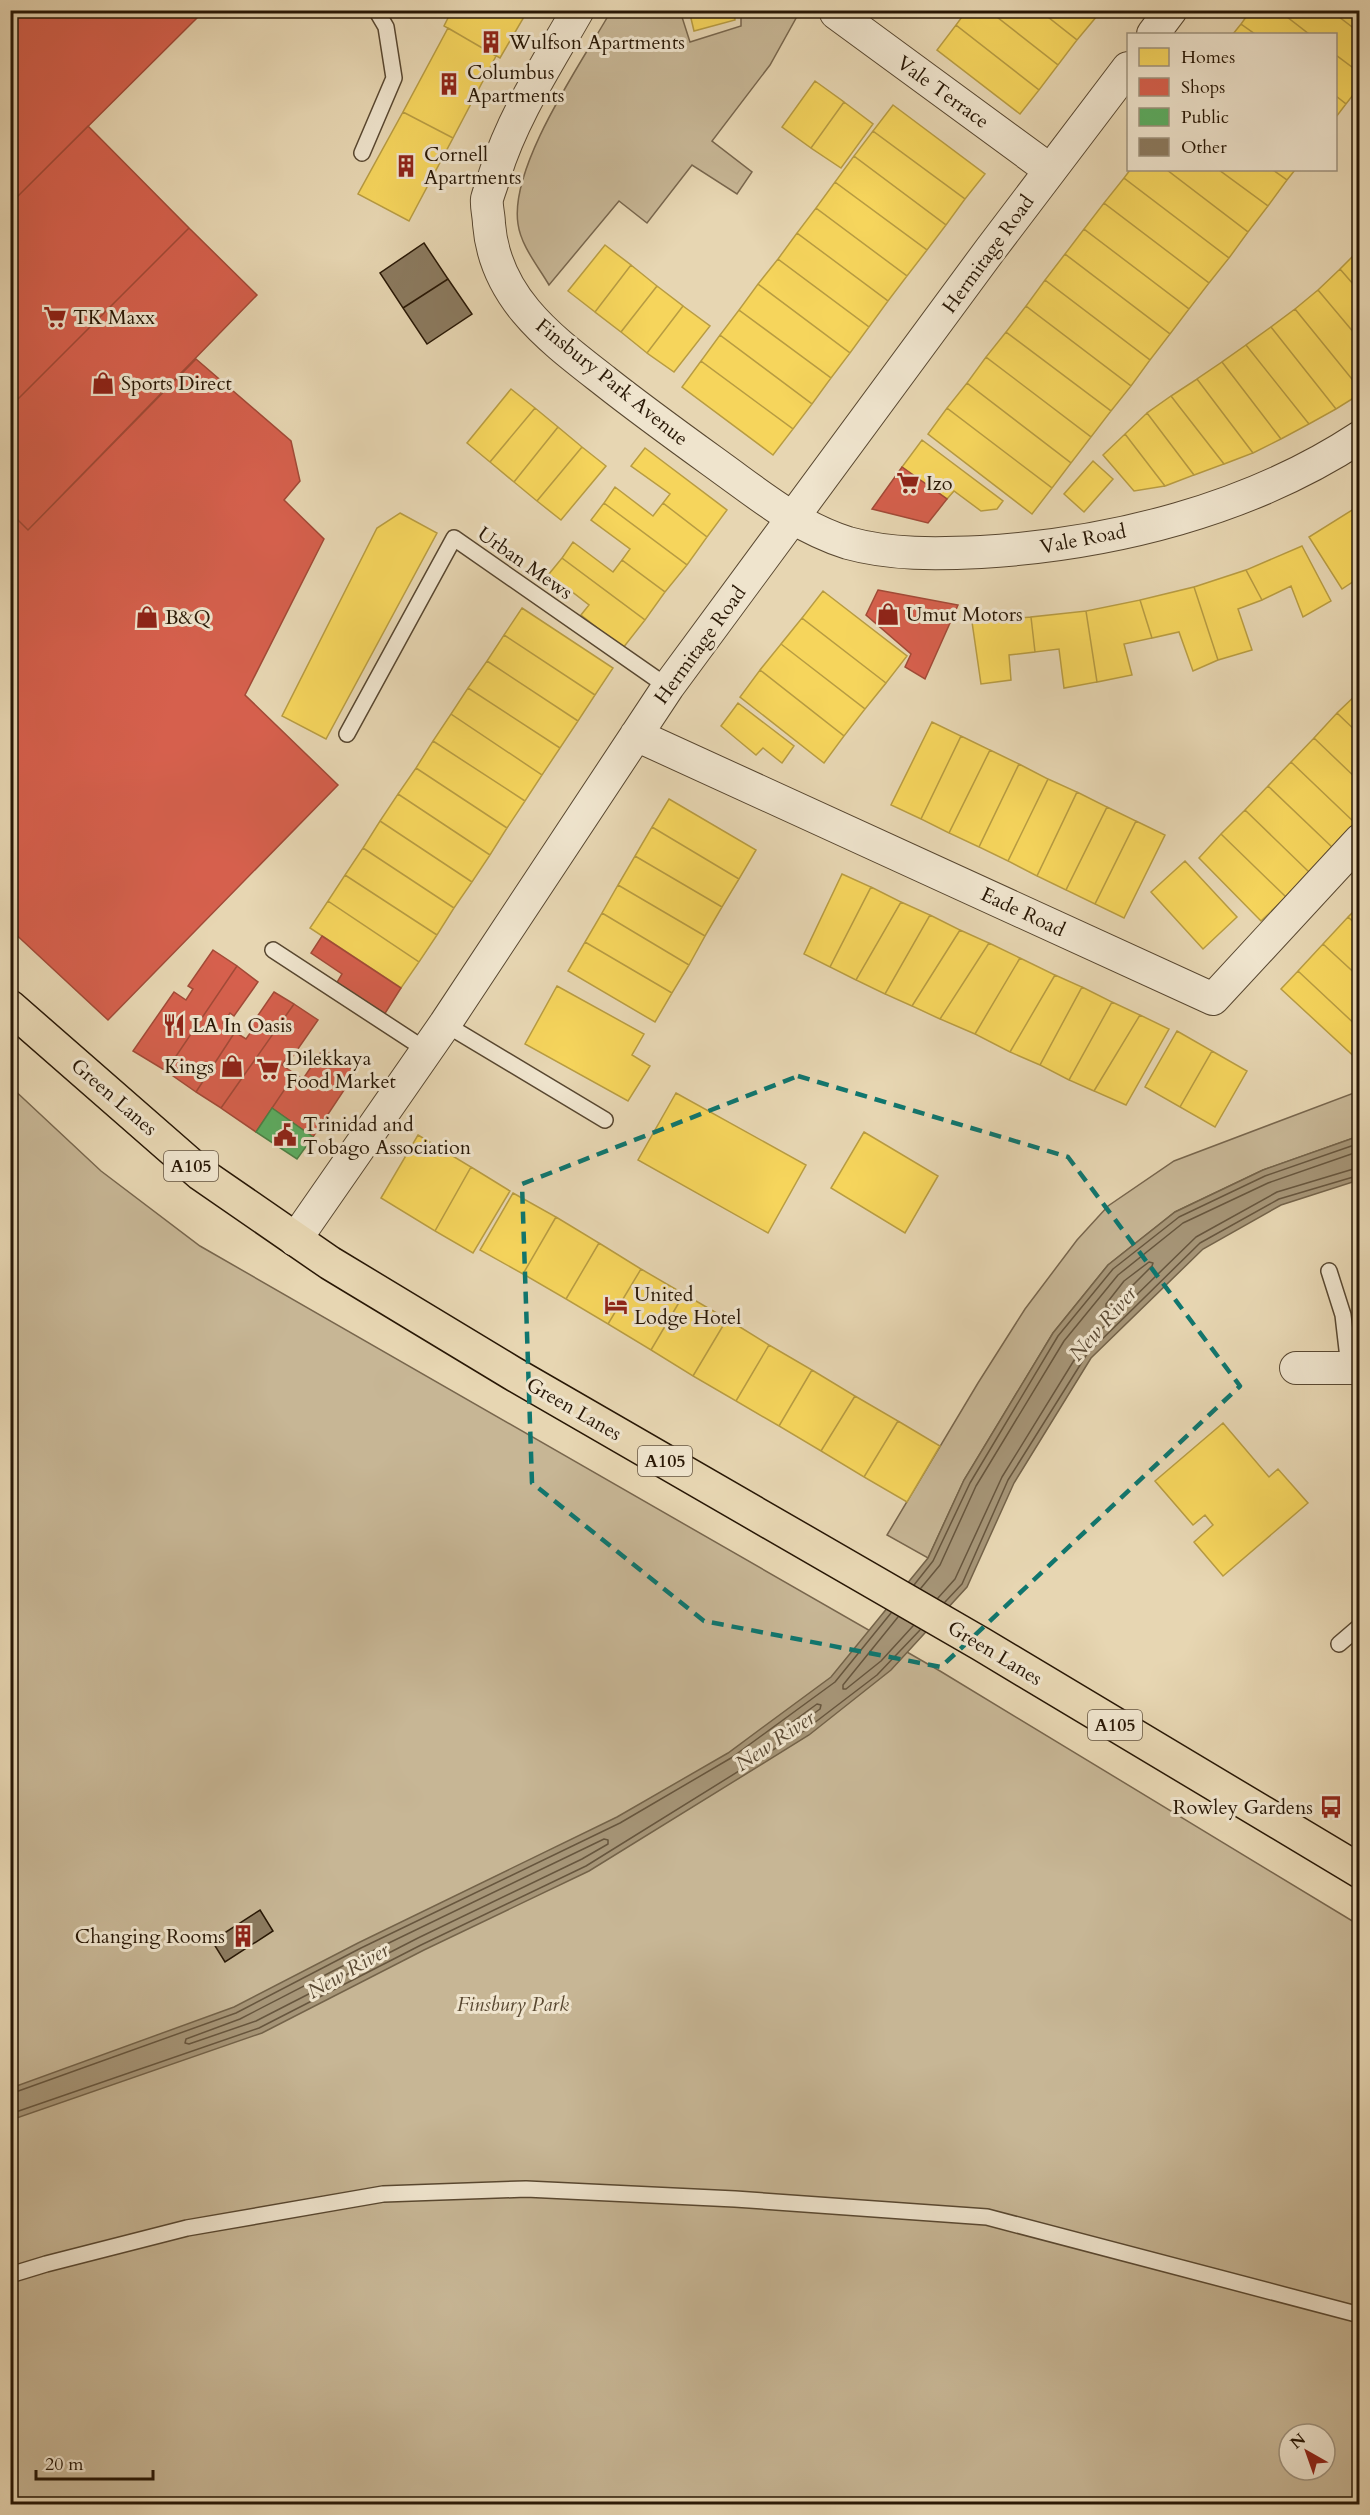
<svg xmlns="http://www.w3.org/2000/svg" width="1370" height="2515" font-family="Cardo,serif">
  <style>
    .green { fill: #c7b695; stroke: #78664d; stroke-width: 1.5; fill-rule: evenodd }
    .water { fill: #a69577; stroke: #746349; stroke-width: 1.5 }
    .homes { fill: #f6d55c; stroke: #b89c42; stroke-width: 1.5 }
    .shops { fill: #d6604d; stroke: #a24a37; stroke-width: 1.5 }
    .public { fill: #5aae61; stroke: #4b8145; stroke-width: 1.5 }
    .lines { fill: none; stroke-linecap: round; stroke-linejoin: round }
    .shore { stroke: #67563e; stroke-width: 1.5 }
    .building { fill: #8b7a5f; stroke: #281705; stroke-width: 1.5 }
    .lane-casing { stroke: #584730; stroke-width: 18 }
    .street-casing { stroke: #584730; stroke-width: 34 }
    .primary-casing { stroke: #281705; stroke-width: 36 }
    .lane { stroke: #efe4cd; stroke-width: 15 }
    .street { stroke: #efe4cd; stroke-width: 32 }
    .primary { stroke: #e7d6b2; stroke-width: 33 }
    .marked { fill: none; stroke: #0f766e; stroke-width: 4.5; stroke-dasharray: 12 8; stroke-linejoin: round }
    .labels { text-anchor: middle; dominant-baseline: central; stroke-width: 6; stroke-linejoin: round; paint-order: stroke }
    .shield { fill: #efe4cd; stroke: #645441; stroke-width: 1.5 }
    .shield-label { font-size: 18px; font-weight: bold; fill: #281705 }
    .poi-label { font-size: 20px; fill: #281705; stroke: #efe4cd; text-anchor: start }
    .street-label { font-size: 20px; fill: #281705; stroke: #efe4cd }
    .park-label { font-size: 20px; font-style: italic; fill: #584730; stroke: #efe4cd }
    .water-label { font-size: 21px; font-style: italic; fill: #5a4933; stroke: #efe4cd }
  </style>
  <rect width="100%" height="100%" fill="#e7d6b2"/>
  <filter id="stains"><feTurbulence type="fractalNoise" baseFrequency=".00333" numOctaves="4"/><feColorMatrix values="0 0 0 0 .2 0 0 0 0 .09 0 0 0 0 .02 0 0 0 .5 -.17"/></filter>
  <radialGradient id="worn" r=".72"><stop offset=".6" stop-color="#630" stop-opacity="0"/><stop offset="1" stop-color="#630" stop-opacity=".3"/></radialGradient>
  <!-- green -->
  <path class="green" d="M611,11H660L682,17L690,42L741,26V11H800L770,65L712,141L752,172L737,194L692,165L647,223L619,201L549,285C538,266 521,246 518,224C509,166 582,62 611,11Z
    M10,1086L101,1171L200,1246L940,1671L1359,1925V2504H11ZM1289,2434H1325V2470H1289Z
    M1359,1091V1136L1263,1170L1175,1212L1108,1265L1053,1333L964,1480L928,1558L887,1535L978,1383L1025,1309L1077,1240L1108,1206L1174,1161Z"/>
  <!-- water -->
  <path class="water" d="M1359,1136V1180L1281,1205L1203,1249L1091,1358L1014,1483L967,1587L891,1670L809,1735L589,1871L424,1950L262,2033L11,2120V2088L234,2007L358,1943L617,1817L728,1753L831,1677L928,1558L964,1480L1053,1333L1108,1265L1175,1212L1263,1170Z"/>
  <!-- homes -->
  <path class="homes" d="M452,10H528L500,58L444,26Z
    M689,10H734L735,20L694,31Z
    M967,10H988L1058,65L1039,90L956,25Z
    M988,10H1039L1077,40L1058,65Z
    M1039,10H1090L1097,16L1077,40Z
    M1251,10H1278L1309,34H1255L1241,24Z
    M1278,10H1330L1360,33V73L1336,55V34H1309Z
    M1330,10H1360V33Z
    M1241,24L1255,34H1233Z
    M956,25L1039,90L1020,114L937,50Z
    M448,28L496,56L453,138L403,112Z
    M1336,55L1360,73V86L1346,104L1336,96Z
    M815,81L844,102L811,148L782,127Z
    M1336,96L1346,104L1336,117Z
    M844,102L873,124L841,168L811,148Z
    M893,105L985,174L965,199L873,131Z
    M403,112L453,138L409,221L358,194Z
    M873,131L965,199L946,225L854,156Z
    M854,156L946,225L927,250L835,182Z
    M1130,170H1167L1248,232L1229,258L1124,178Z
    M1167,170H1219L1268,206L1248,232Z
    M1219,170H1273L1287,180L1268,206Z
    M1273,170H1295L1287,180Z
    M1124,178L1229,258L1209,283L1104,203Z
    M835,182L927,250L907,276L816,208Z
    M1104,203L1209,283L1189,309L1084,229Z
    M816,208L907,276L888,301L797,233Z
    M1084,229L1189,309L1170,334L1065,254Z
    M797,233L888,301L869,327L778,259Z
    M605,245L631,265L595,312L568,291Z
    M1360,249V292L1340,269Z
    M1065,254L1170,334L1150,360L1045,280Z
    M778,259L869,327L850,353L758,284Z
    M631,265L657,286L621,332L595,312Z
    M1340,269L1360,292V340L1318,290Z
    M1045,280L1150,360L1131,386L1026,306Z
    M758,284L850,353L831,378L739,310Z
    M657,286L683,306L647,353L621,332Z
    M1318,290L1360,340V389L1295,309Z
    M683,306L710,326L674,372L647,353Z
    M1026,306L1131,386L1111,411L1006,332Z
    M1295,309L1360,389V394L1336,409L1271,327Z
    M739,310L831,378L812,404L720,335Z
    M1271,327L1336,409L1309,424L1246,345Z
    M1006,332L1111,411L1091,437L986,357Z
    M720,335L812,404L793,429L701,361Z
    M1246,345L1309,424L1281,439L1222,362Z
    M986,357L1091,437L1071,463L967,383Z
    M701,361L793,429L773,455L682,387Z
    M1222,362L1281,439L1253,453L1197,379Z
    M1197,379L1253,453L1224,464L1171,396Z
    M967,383L1071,463L1052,488L947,408Z
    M511,389L535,408L490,462L467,443Z
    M1171,396L1224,464L1194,475L1147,413Z
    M535,408L558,427L514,482L490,462Z
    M947,408L1052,488L1032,514L928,434Z
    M1147,413L1194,475L1165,486L1125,434Z
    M558,427L582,447L537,501L514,482Z
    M1125,434L1165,486L1134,491L1103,455Z
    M922,440L1003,501L997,509L981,511L954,491L947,499L902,467Z
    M582,447L606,466L561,520L537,501Z
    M645,448L727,510L707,537L663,503L670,494L631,466Z
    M1093,461L1113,479L1084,512L1064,494Z
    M615,487L653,516L663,503L707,537L687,565L604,503Z
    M604,503L687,565L665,592L622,560L630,549L591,520Z
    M1357,507L1360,511V577L1342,589L1309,537Z
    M400,513L437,533L326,739L282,716L377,528Z
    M573,542L613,572L622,560L665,592L645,620L562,558Z
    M1302,546L1331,601L1303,617L1291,586L1262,600L1246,570Z
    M562,558L645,620L623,648L581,615L589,605L549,574Z
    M1246,570L1262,600L1238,609L1252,650L1218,660L1194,587Z
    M1194,587L1218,660L1193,671L1179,632L1152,638L1140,600Z
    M823,591L907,656L886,683L802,618Z
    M1140,600L1152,638L1124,644L1132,675L1097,682L1086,611Z
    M522,608L613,668L595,695L504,635Z
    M1086,611L1097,682L1064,688L1059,649L1035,652L1031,617Z
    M1031,617L1035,652L1009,655L1011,680L981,684L972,622Z
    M802,618L886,683L865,709L781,644Z
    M504,635L595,695L578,721L487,661Z
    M781,644L865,709L844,736L760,670Z
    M487,661L578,721L560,748L468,688Z
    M760,670L844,736L824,763L740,697Z
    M468,688L560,748L542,775L451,714Z
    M1360,691V735L1337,713Z
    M738,703L794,746L782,763L763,748L756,755L721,726Z
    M1337,713L1360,735V782L1314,738Z
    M451,714L542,775L525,801L433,741Z
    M932,722L961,736L921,819L891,805Z
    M961,736L990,750L949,833L921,819Z
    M1314,738L1360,782V820L1356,824L1291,762Z
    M433,741L525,801L507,828L416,768Z
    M990,750L1019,764L979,847L949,833Z
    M1291,762L1356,824L1333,848L1268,786Z
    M1019,764L1048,779L1008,861L979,847Z
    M416,768L507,828L490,855L398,794Z
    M1048,779L1077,792L1037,876L1008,861Z
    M1268,786L1333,848L1309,872L1245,810Z
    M1077,792L1107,807L1066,890L1037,876Z
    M398,794L490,855L472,882L380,821Z
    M669,799L756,850L739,879L652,827Z
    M1107,807L1136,821L1095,904L1066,890Z
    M1245,810L1309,872L1286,897L1221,834Z
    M380,821L472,882L454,908L363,848Z
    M1136,821L1165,835L1124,918L1095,904Z
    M652,827L739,879L722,907L635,856Z
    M1221,834L1286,897L1261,921L1199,858Z
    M363,848L454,908L437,935L345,875Z
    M635,856L722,907L705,936L618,885Z
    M1185,861L1237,917L1203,949L1151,892Z
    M842,874L871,887L830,967L804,954Z
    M345,875L437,935L419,962L328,901Z
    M618,885L705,936L689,965L602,913Z
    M871,887L901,902L856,980L830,967Z
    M328,901L419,962L401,988L310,928Z
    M901,902L930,915L885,994L856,980Z
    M1360,905V928L1348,917Z
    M602,913L689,965L672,993L585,942Z
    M930,915L960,930L912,1006L885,994Z
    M1348,917L1360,928V978L1323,944Z
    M960,930L989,943L940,1019L912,1006Z
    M585,942L672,993L655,1022L568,971Z
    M989,943L1020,958L975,1034L940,1019Z
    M1323,944L1360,978V1029L1298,971Z
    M1020,958L1055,975L1010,1052L975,1034Z
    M1298,971L1360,1029V1062L1281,989Z
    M1055,975L1082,987L1040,1065L1010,1052Z
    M557,986L644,1034L632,1055L650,1066L628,1101L525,1044Z
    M1082,987L1112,1002L1069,1080L1040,1065Z
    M1112,1002L1140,1015L1094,1091L1069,1080Z
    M1140,1015L1169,1029L1126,1105L1094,1091Z
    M1177,1031L1212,1051L1180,1107L1145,1087Z
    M1212,1051L1247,1071L1215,1127L1180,1107Z
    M676,1093L806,1165L768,1233L638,1160Z
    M864,1132L938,1176L905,1233L831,1188Z
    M418,1135L471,1167L435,1231L381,1198Z
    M471,1167L510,1191L473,1253L435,1231Z
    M513,1193L556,1217L523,1274L480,1250Z
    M556,1217L599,1243L566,1299L523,1274Z
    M599,1243L641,1269L608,1324L566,1299Z
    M641,1269L684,1294L651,1350L608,1324Z
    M684,1294L727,1319L693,1376L651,1350Z
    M727,1319L769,1345L736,1401L693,1376Z
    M769,1345L812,1370L779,1426L736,1401Z
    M812,1370L855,1396L821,1451L779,1426Z
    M855,1396L898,1421L864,1477L821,1451Z
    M898,1421L940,1446L907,1502L864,1477Z
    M1223,1423L1269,1477L1278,1469L1308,1503L1223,1576L1194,1542L1213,1525L1205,1515L1193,1525L1155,1481Z"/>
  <!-- shops -->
  <path class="shops" d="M10,10H205L10,204Z
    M88,126L189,228L10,407V204Z
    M189,228L257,295L28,530L10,512V407Z
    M196,359L291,441L300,481L284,500L324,539L245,695L338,785L108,1020L10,929V512L28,530Z
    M902,467L947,499L928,523L872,509Z
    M878,590L958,605L925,679L905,667L911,654L866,615Z
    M322,936L401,988L384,1015L336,984L342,974L311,953Z
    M213,950L237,966L166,1071L133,1051L174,992L186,1000L193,989L188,986Z
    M237,966L258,982L234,1016L230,1013L223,1023L235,1032L196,1092L166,1071Z
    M274,992L294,1004L221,1108L196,1092L235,1032L246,1039L253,1029L250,1027Z
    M294,1004L318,1020L293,1056L289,1054L282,1065L295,1074L256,1132L221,1108Z
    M323,1049L356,1072L313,1137L272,1108L295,1074L303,1079Z"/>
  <!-- public -->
  <path class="public" d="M272,1108L313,1137L297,1159L256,1132Z"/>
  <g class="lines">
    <!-- shore -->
    <path class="shore" d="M1149,1262L1153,1263L1152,1266L1110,1308H1106V1304L1124,1281Z
      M914,1585L933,1561L970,1483L1058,1336L1113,1269L1179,1217L1265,1176L1360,1143
      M921,1588L940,1565L976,1486L1064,1341L1118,1275L1183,1223L1268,1183L1360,1151
      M938,1598L955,1579L1002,1477L1081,1349L1196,1237L1277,1192L1360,1167
      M945,1602L962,1584L1008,1480L1087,1354L1200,1243L1279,1199L1360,1175
      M898,1617L843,1685V1689H846L881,1661L913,1626
      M817,1704L821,1705L820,1709L794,1728H791V1723Z
      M604,1839L608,1840V1844L582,1859L418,1938L256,2021L189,2044L185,2043L186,2039L240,2019L364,1955Z
      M10,2094L236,2013L361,1948L620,1823L731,1758L835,1682L891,1613
      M10,2114L259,2028L421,1945L586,1866L805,1730L877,1675L920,1630"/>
  </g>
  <!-- building -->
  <path class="building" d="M424,243L448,279L403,308L380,273Z
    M448,279L472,314L427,344L403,308Z
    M260,1910L273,1931L225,1962L212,1941Z"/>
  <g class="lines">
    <!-- lane casing -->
    <g class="lane-casing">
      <path id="lane" d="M362,153L394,78L386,27L376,10
        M347,734L454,538L668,687
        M273,950L426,1050
        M445,1024L605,1120
        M1329,1271L1343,1315L1349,1367
        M1339,1644L1360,1626
        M10,2275L46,2264L187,2228L383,2194L526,2189L735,2199L987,2217L1360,2315"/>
    </g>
    <!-- street casing -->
    <g class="street-casing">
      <path id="street" d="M578,10C548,63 513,116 495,174C493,182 489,191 487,199C486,206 489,216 489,224C495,299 551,339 606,382C644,412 683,440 723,469C763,498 800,528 848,543C891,555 937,554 981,552C1112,544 1249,510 1360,437
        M836,13L1050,170
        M1153,34L1171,10
        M636,735L1213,999L1360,840
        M295,1240L445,1024L668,687L990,250L1128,68
        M1296,1368H1360"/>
    </g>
    <!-- primary casing -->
    <g class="primary-casing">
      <path id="primary" d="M10,1007L201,1174L330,1263L512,1373L981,1644L1360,1871"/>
    </g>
    <!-- lane -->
    <use href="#lane" class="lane"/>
    <!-- street -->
    <use href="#street" class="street"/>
    <!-- primary -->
    <use href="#primary" class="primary"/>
  </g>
  <!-- marked area -->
  <path class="marked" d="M798,1076L1068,1157L1240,1386L941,1667L704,1621L532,1483L522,1184Z"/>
  <!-- icons -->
  <defs>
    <g id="building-bare" transform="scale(1.8)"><path d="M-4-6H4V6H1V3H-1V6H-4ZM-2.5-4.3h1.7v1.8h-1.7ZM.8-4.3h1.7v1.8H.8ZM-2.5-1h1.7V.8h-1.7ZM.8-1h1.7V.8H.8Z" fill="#8f2418" stroke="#efe4cd" stroke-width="2.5" paint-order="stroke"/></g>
    <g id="supermarket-bare" transform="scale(1.8)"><path d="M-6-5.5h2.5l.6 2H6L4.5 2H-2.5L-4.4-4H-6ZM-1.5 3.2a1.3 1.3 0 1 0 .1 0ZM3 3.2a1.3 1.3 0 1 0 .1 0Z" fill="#8f2418" stroke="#efe4cd" stroke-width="2.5" paint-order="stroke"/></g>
    <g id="shop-bare" transform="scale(1.8)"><path d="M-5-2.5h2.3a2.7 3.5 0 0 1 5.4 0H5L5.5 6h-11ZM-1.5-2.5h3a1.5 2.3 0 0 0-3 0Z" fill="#8f2418" stroke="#efe4cd" stroke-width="2.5" paint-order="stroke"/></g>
    <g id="restaurant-bare" transform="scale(1.8)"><path d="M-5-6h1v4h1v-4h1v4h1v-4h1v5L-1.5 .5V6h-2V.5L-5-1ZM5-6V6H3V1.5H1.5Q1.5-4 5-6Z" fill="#8f2418" stroke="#efe4cd" stroke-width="2.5" paint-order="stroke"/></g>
    <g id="civic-bare" transform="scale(1.8)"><path d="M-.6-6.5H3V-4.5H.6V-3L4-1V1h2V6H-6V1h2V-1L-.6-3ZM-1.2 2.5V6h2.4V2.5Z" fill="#8f2418" stroke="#efe4cd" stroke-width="2.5" paint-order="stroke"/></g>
    <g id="hotel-bare" transform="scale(1.8)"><path d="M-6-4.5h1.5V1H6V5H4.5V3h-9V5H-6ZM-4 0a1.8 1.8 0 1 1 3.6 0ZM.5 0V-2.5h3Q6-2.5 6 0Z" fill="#8f2418" stroke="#efe4cd" stroke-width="2.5" paint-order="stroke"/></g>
    <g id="bus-bare" transform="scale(1.8)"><path d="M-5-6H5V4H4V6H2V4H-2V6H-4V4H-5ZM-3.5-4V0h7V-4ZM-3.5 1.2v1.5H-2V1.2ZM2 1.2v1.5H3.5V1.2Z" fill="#8f2418" stroke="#efe4cd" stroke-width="2.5" paint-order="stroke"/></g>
  </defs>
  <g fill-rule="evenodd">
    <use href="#building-bare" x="491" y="42"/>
    <use href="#building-bare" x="449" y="84"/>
    <use href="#building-bare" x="406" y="166"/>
    <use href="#supermarket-bare" x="55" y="317"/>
    <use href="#shop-bare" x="103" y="383"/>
    <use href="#supermarket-bare" x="908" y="483"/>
    <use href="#shop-bare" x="888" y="614"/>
    <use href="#shop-bare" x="147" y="617"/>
    <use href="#restaurant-bare" x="174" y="1025"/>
    <use href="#shop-bare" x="232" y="1066"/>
    <use href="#supermarket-bare" x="268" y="1069"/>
    <use href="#civic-bare" x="285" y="1135"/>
    <use href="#hotel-bare" x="616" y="1305"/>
    <use href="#bus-bare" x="1331" y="1807"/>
    <use href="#building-bare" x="243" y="1936"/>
  </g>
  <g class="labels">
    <!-- shield labels -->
    <g class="shield">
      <rect x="164" y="1151" width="54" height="30" rx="4.5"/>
      <rect x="638" y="1446" width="54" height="30" rx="4.5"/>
      <rect x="1088" y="1710" width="54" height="30" rx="4.5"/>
    </g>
    <g class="shield-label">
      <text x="191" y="1166">A105</text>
      <text x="665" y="1461">A105</text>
      <text x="1115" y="1725">A105</text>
    </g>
    <!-- poi labels -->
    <g class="poi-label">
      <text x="509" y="42">Wulfson Apartments</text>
      <text x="467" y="72">Columbus<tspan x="467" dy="23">Apartments</tspan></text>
      <text x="424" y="154">Cornell<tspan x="424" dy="23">Apartments</tspan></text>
      <text x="73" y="317">TK Maxx</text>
      <text x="121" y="383">Sports Direct</text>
      <text x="926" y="483">Izo</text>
      <text x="906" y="614">Umut Motors</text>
      <text x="165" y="617">B&amp;Q</text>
      <text x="192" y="1025">LA In Oasis</text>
      <text x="286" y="1058">Dilekkaya<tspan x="286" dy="23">Food Market</tspan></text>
      <text x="214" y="1066" text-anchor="end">Kings</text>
      <text x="303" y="1124">Trinidad and<tspan x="303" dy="23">Tobago Association</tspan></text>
      <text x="634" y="1294">United<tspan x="634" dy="23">Lodge Hotel</tspan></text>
      <text x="1313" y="1807" text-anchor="end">Rowley Gardens</text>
      <text x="225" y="1936" text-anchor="end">Changing Rooms</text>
    </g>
    <!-- street labels -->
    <g class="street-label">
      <text transform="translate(943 92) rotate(36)">Vale Terrace</text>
      <text transform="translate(988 254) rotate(-54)">Hermitage Road</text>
      <text transform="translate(612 382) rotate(39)">Finsbury Park Avenue</text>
      <text transform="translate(1083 539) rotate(-11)">Vale Road</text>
      <text transform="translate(525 563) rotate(35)">Urban Mews</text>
      <text transform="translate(700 645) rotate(-54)">Hermitage Road</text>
      <text transform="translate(1023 912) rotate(25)">Eade Road</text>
      <text transform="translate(114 1097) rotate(41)">Green Lanes</text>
      <text transform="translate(574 1409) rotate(30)">Green Lanes</text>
      <text transform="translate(995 1653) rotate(31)">Green Lanes</text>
    </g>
    <!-- park labels -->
    <g class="park-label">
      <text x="513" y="2004">Finsbury Park</text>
    </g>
    <!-- water labels -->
    <g class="water-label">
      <text transform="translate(1103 1324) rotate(-49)">New River</text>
      <text transform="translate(775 1741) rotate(-34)">New River</text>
      <text transform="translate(348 1971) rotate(-30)">New River</text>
    </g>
  </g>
  <!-- margin -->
  <rect width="1370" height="2515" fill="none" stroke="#e7d6b2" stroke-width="36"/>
  <rect x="12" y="12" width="1346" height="2491" fill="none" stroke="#281705" stroke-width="3"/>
  <rect x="18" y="18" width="1334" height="2479" fill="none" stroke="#281705" stroke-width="1.5"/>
  <!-- legend -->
  <rect x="1127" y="33" width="210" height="138" fill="#efe4cd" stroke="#9f927d" stroke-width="1.5"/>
  <rect x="1139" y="48" width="30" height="18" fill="#f6d55c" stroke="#9f927d" stroke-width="1.5"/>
  <text x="1181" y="63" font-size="18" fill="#281705">Homes</text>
  <rect x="1139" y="78" width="30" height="18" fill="#d6604d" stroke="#9f927d" stroke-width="1.5"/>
  <text x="1181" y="93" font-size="18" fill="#281705">Shops</text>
  <rect x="1139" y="108" width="30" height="18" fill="#5aae61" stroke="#9f927d" stroke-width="1.5"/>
  <text x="1181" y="123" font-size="18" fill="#281705">Public</text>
  <rect x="1139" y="138" width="30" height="18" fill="#8b7a5f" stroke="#9f927d" stroke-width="1.5"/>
  <text x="1181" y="153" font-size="18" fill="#281705">Other</text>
  <!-- north arrow -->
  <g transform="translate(1307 2452) rotate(320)"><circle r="28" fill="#efe4cd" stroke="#9f927d" stroke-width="1.5"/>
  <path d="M0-4.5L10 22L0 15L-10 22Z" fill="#8f2418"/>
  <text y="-9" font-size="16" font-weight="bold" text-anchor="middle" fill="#281705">N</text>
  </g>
  <!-- scale -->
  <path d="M36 2470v9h117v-9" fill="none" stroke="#281705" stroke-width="3"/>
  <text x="45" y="2470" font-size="18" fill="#281705" stroke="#efe4cd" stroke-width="4.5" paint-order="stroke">20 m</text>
  <rect width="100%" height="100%" filter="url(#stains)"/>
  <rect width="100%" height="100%" fill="url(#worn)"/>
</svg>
